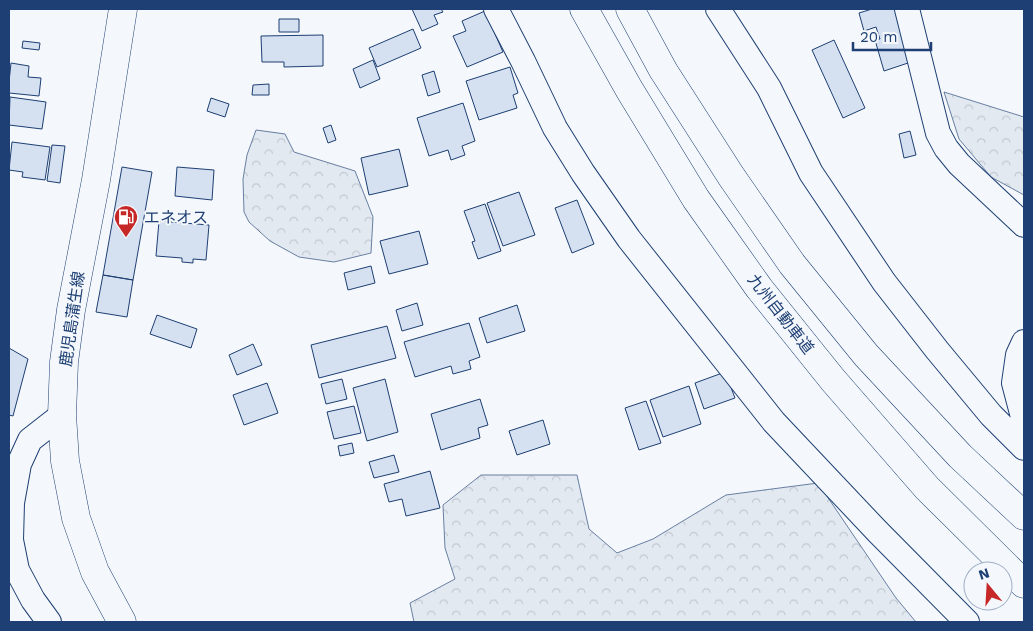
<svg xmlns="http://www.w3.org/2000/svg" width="1033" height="631" font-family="'Work Sans','Noto Sans JP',sans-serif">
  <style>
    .forest { fill: url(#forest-crowns); stroke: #687fa3 }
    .building { fill: #d5e0f0; stroke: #1d3f73 }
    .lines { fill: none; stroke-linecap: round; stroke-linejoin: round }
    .street-casing { stroke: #1d3f73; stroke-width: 26 }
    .primary-casing { stroke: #1d3f73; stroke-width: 29 }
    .highway-casing { stroke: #1d3f73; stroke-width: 29 }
    .street { stroke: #f4f7fb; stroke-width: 24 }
    .primary { stroke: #f4f7fb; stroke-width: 28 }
    .highway { stroke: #f4f7fb; stroke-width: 28 }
    .labels { text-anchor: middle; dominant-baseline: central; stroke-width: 4; stroke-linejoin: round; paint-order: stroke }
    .poi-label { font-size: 16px; fill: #1d3f73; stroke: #f4f7fb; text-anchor: start }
    .street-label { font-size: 16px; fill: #1d3f73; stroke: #f4f7fb }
  </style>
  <defs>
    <pattern id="forest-crowns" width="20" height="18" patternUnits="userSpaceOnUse" patternTransform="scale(1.25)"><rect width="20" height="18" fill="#e3e9f0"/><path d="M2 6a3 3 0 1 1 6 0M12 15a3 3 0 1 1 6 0" fill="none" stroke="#c2c9d1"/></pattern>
  </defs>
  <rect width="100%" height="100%" fill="#f4f7fb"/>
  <!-- forest -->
  <path class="forest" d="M944,92L1024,117V195L991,177L959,139Z
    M256,130L285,134L294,152L355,171L373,217L371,253L334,262L299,257L270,241L249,222L244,212L243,179L247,155Z
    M481,475H577L589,529L617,553L653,539L726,495L818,483L896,598L916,622H414L410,603L455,579L445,548L443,505Z"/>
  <!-- building -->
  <path class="building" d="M412,9H441L443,12L434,15L438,24L422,31Z
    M872,9H895L911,62L884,71L875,40L880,39L876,27L864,31L859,13Z
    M485,11L503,52L467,67L453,36L466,31L462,21Z
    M279,19H299V32H279Z
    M413,29L421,48L377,67L369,48Z
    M323,35V66L284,67V62H262L261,36Z
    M834,40L865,108L843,118L812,50Z
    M23,41L40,43L39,50L22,48Z
    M373,60L380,79L360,88L353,69Z
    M11,63L29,66L28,77L41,78L39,96L9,93V82Z
    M510,67L518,93L513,95L517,108L479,120L466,81Z
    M434,71L440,92L428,96L422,75Z
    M269,84V95H252L253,85Z
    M10,97L46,102L42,129L9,125Z
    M211,98L229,104L225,117L207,111Z
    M463,103L475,141L462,146L465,155L451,160L448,150L429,156L417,118Z
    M331,125L336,140L328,143L323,128Z
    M910,131L916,155L904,158L899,134Z
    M12,142L50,147L45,180L22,177L23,172L9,170Z
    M52,145L65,146L60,183L47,181Z
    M399,149L408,186L369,195L361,158Z
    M122,167L152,172L133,280L103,275Z
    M177,167L214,170L212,200L175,196Z
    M519,192L535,235L503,246L487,203Z
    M577,200L594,244L572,253L555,208Z
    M485,204L501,251L478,259L472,242L475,241L464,211Z
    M159,221L209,225L206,260L193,259V263L182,262V258L156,256Z
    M419,231L428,264L389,274L380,241Z
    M371,266L375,283L348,290L344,273Z
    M103,275L133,280L127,317L96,312Z
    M417,303L423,325L402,331L396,310Z
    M517,305L525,331L487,343L479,318Z
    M157,315L197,329L191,348L150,334Z
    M469,323L480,357L469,361L471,369L453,374L451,366L415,377L404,342Z
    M387,326L396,358L319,378L311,345Z
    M253,344L262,365L237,375L229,355Z
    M9,348L28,359L13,416L9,415Z
    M725,372L735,398L704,409L695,383Z
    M342,379L347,399L326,404L321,384Z
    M385,379L398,432L367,441L353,388Z
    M267,383L278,413L244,425L233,395Z
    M689,386L701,424L663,437L650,400Z
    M480,399L488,425L478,428L480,438L441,450L431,414Z
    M646,401L661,443L639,450L625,408Z
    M354,406L361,433L334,439L327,412Z
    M543,420L550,444L517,455L509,431Z
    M352,443L354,453L340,456L338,446Z
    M394,455L399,472L374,478L369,462Z
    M430,471L440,508L406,516L402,499L389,502L384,484Z"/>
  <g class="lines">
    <!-- street casing -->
    <g class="street-casing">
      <path id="street" d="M496,9L523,61L555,128L583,173L629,239L774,422L877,531L967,622
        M718,9L769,88L811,173L884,282L937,350L991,415L1024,448
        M907,9L938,133L946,148L959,164L1024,225
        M1024,342L1018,355L1014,383L1024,421
        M49,622L33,600L17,570L11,540L12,503L19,464L30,440L62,415"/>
    </g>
    <!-- primary casing -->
    <g class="primary-casing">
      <path id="primary" d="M122,622L95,572L76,518L65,461L62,415L64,362L71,310L96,180L123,9"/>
    </g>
    <!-- highway casing -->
    <g class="highway-casing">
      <path id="highway" d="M584,9L629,89L696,199L759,288L833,380L927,488L1024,584
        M630,9L663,70L731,176L792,264L866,355L960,456L1024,516"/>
    </g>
    <!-- street -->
    <use href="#street" class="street"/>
    <!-- primary -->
    <use href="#primary" class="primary"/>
    <!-- highway -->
    <use href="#highway" class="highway"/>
  </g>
  <!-- icons -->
  <defs>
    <g id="fuel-pin" transform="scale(1.25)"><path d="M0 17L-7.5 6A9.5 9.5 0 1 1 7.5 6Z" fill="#c62828" stroke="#f4f7fb"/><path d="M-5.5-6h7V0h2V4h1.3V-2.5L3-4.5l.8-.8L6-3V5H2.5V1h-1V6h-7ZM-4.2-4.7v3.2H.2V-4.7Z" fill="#fff"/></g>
  </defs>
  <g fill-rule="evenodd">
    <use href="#fuel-pin" x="126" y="217"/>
  </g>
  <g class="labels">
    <!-- poi labels -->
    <g class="poi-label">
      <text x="144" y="217">エネオス</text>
    </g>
    <!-- street labels -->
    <g class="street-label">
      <text transform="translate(781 314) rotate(52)">九州自動車道</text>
      <text transform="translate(72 319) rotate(-82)">鹿児島蒲生線</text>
    </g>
  </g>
  <!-- border -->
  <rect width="1033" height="631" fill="none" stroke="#1d3f73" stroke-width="20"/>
  <!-- north arrow -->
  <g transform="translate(988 586) rotate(342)"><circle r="24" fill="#f4f7fb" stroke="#9eadc5"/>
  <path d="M0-4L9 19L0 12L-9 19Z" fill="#c62828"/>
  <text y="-8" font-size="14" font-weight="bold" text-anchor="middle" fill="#1d3f73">N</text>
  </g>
  <!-- scale -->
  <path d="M853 42v8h78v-8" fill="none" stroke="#1d3f73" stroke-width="2.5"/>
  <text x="860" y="42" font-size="15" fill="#1d3f73" stroke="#f4f7fb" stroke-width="4" paint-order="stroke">20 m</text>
</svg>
